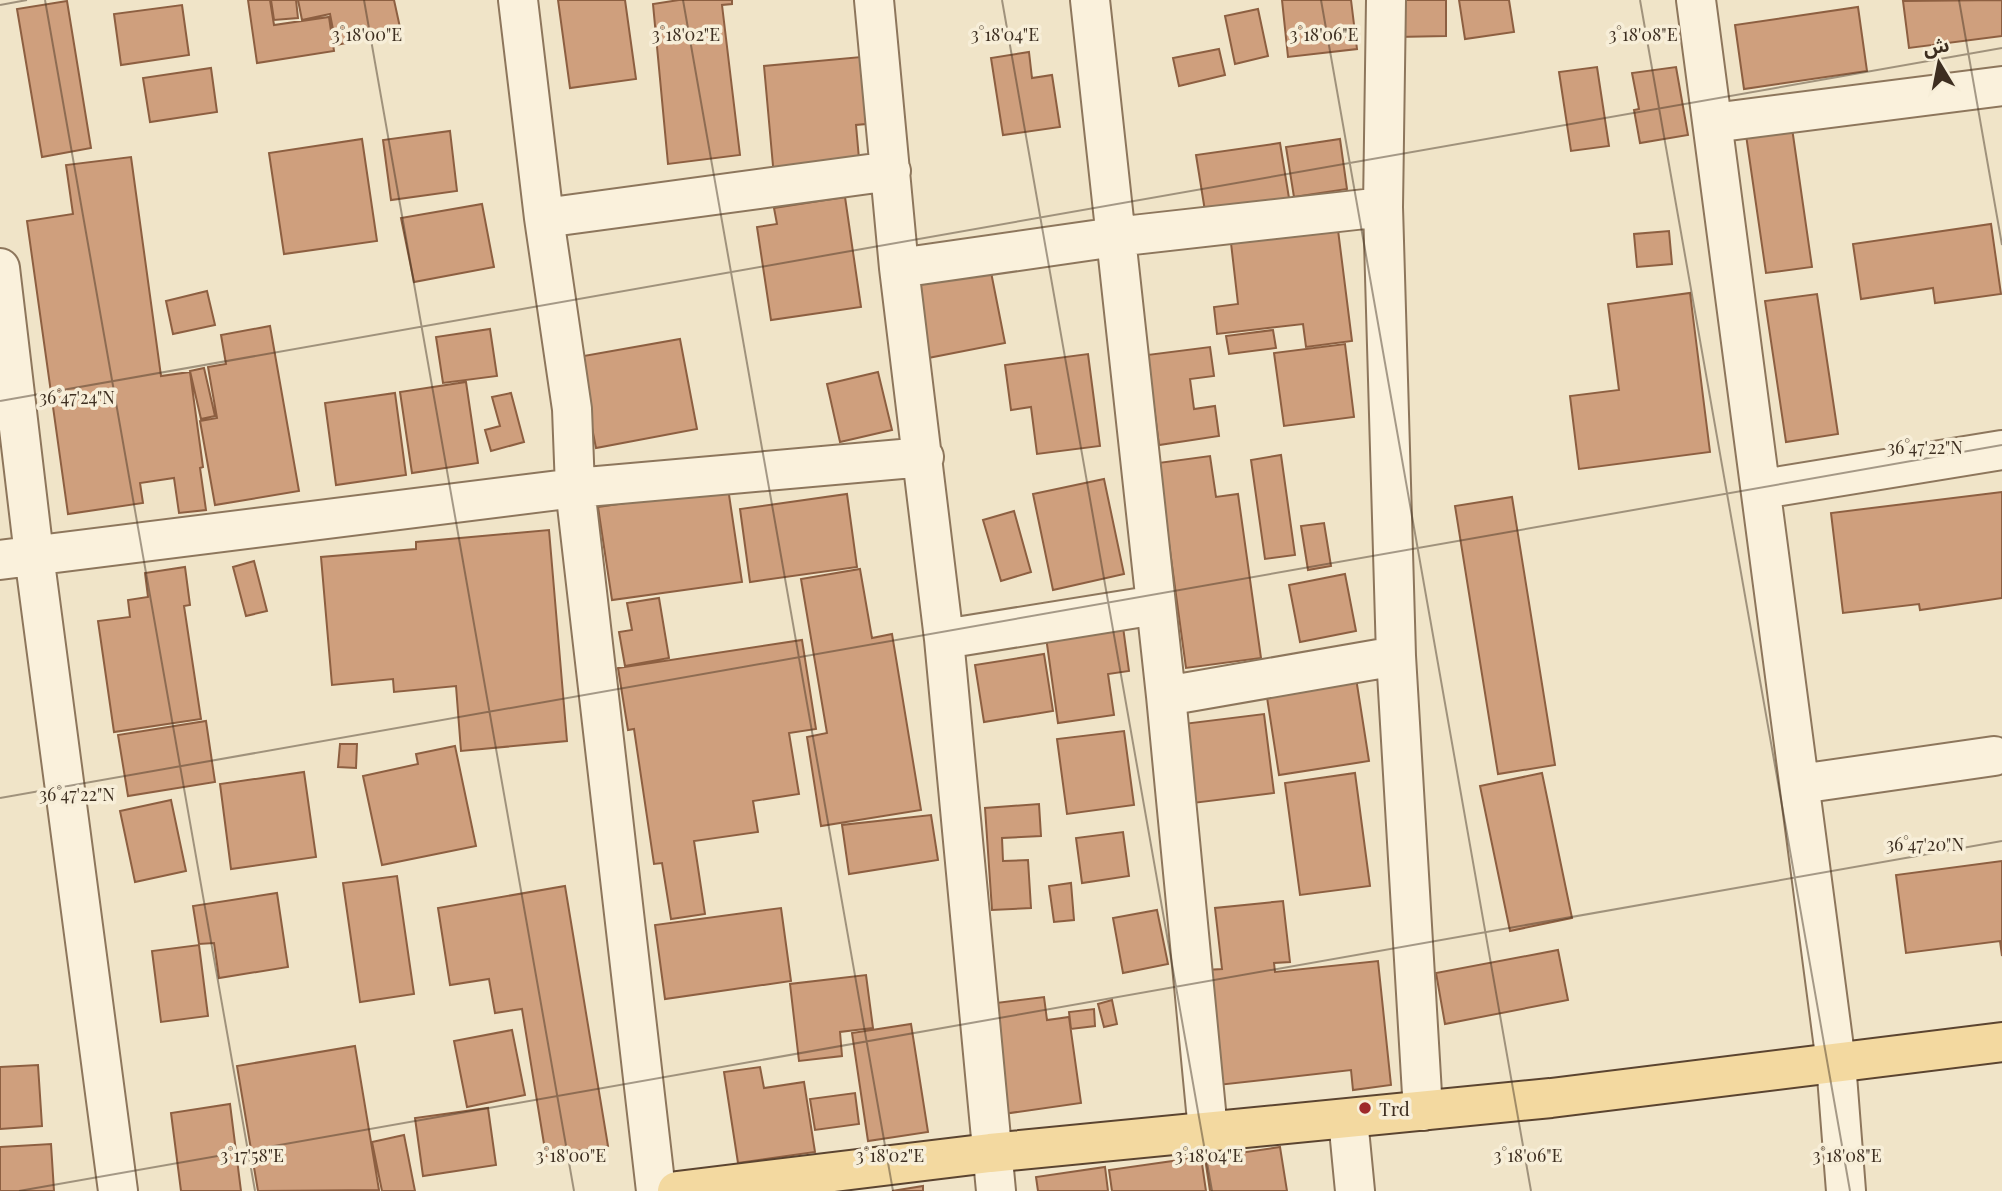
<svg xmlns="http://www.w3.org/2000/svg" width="2002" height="1191" font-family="'Playfair Display','Noto Sans Arabic',serif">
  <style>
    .building { fill: #cf9f7d; stroke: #8d5f41; stroke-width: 2 }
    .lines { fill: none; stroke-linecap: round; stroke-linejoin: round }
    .minor-casing { stroke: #8d765c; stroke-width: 42 }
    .major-casing { stroke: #5b4430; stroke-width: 42 }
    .minor { stroke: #faf1dc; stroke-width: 38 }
    .major { stroke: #f3d9a0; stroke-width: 38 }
    .ticks { fill: none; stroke: #3d2e20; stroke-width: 2; stroke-opacity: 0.45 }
    .poi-dot { fill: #9e2a2b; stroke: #f7eed8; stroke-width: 2.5 }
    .labels { text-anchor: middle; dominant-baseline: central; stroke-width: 7; stroke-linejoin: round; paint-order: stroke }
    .poi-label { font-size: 19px; fill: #3d2e20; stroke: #f7eed8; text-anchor: start }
    .ticks-label { font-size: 18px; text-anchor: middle; fill: #3d2e20; stroke: #f7eed8; stroke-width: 7; stroke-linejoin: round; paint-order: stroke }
  </style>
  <rect width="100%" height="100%" fill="#f0e4c8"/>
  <!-- building -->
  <path class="building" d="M248,0H270L274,25L329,17L334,51L257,63Z
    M271,0H296L298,18L274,20Z
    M298,0H394L401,32L336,45L330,14L302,20Z
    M558,0H625L636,79L570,88Z
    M679,0H732V4L722,5L740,155L668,164L653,4Z
    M1282,0H1351L1357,49L1288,57Z
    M1396,0H1446V36L1397,37Z
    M1459,0H1509L1514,32L1465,39Z
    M2002,0V36L1909,48L1903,1Z
    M67,1L91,148L42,157L17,9Z
    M182,5L189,55L121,65L114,14Z
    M1858,7L1867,71L1744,89L1735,25Z
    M1258,9L1268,56L1235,64L1225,16Z
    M1219,49L1225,75L1179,86L1173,58Z
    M1029,52L1032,78L1052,75L1060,127L1003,135L991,58Z
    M861,57L866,124L856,125L860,170L774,177L764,66Z
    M1597,67L1609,146L1571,151L1559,72Z
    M1676,67L1688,135L1640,143L1634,110L1639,109L1632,73Z
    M211,68L217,112L150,122L143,78Z
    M1792,128L1812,267L1766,273L1746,135Z
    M450,131L457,191L391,200L383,140Z
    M362,139L377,241L284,254L269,153Z
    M1340,139L1347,189L1294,197L1286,147Z
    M1280,143L1289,198L1205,211L1196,155Z
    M131,157L161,376L190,372L203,467L200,468L206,510L179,513L174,478L140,483L143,503L68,514L27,221L73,214L66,165Z
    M845,197L861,307L771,320L757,227L777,224L774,208Z
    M482,204L494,267L414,282L401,218Z
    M1991,224L2001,294L1935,303L1933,288L1861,299L1853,244Z
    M1338,230L1352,341L1306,347L1303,324L1217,334L1214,307L1238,304L1231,243Z
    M1669,231L1672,264L1637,267L1634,234Z
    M990,267L1005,343L923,359L908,283Z
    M207,291L215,325L173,334L166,301Z
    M1690,293L1710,452L1579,469L1570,396L1619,390L1608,304Z
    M1817,294L1838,434L1786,442L1765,301Z
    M270,326L299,491L215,505L200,421L217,418L208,367L226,364L221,335Z
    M490,329L497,376L443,383L436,337Z
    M1273,330L1276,348L1229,354L1226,336Z
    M680,339L697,429L596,448L578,357Z
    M1345,344L1354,417L1284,426L1274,353Z
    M1210,347L1214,376L1190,379L1194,409L1215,406L1219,436L1159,445L1147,355Z
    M1088,354L1100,446L1037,454L1031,407L1011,410L1005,365Z
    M204,368L215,416L201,419L190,371Z
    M878,372L892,430L840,442L827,384Z
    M466,382L478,463L412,473L400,392Z
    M395,393L406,475L336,485L325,403Z
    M511,393L524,442L491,451L485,430L500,426L492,397Z
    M1281,455L1295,555L1265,559L1251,460Z
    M1210,456L1216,497L1238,494L1261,658L1186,668L1158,463Z
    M1104,479L1124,574L1053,590L1033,494Z
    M728,488L742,582L612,600L598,507Z
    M2002,492V598L1920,610L1919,604L1843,613L1831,513Z
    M847,494L857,567L750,582L740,509Z
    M1512,497L1555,765L1498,774L1455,506Z
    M1014,511L1031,572L1001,581L983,520Z
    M1324,523L1331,566L1308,570L1301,526Z
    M549,530L567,741L461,751L456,686L394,692L393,679L332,685L321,557L416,549V542Z
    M254,561L267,611L246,616L233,567Z
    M185,567L190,605L184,606L201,719L114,732L98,621L130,617L128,600L148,597L145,573Z
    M860,569L872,638L892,634L921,810L821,826L807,737L827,733L801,579Z
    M1345,574L1356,631L1300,642L1289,585Z
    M659,598L669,658L625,666L619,632L632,630L627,603Z
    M1123,627L1129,671L1108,674L1114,715L1058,723L1046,637Z
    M802,640L816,729L789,733L799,794L753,801L758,832L694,841L705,914L671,919L662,863L654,864L634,729L628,730L618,668Z
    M1044,654L1053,711L984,722L975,665Z
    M1356,678L1369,761L1279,775L1266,691Z
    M1264,714L1274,793L1193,803L1183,724Z
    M206,721L215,782L128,796L118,735Z
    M1124,731L1134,805L1067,814L1057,739Z
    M340,744H357L356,768L338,767Z
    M455,746L476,846L382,865L363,776L418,764L416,754Z
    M304,772L316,857L231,869L220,784Z
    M1355,773L1370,886L1300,895L1285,783Z
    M1542,773L1572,918L1510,931L1480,786Z
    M171,800L186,871L135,882L120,811Z
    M1039,804L1041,836L1002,838L1003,861L1028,860L1031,908L992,910L985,808Z
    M931,815L938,860L849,874L842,825Z
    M1123,832L1129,876L1082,883L1076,838Z
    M2002,861V956L2000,941L1906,953L1896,875Z
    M397,876L414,994L360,1002L343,883Z
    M1071,883L1074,920L1054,922L1049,886Z
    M565,886L608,1146L546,1156L522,1009L495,1013L489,979L450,985L438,908Z
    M277,893L288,967L219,978L214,943L199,944L193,906Z
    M1283,901L1290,962L1274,963L1275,972L1378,961L1391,1085L1353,1090L1351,1070L1218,1085L1206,970L1222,969L1215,908Z
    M781,908L791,981L665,999L655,925Z
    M1157,910L1168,964L1123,973L1113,918Z
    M199,945L208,1016L161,1022L152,951Z
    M1558,950L1568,1000L1445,1024L1436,973Z
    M866,975L873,1028L840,1032L842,1056L799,1061L790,984Z
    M1044,997L1047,1020L1069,1017L1081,1103L1003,1114L988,1004Z
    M1112,1000L1117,1024L1104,1027L1098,1004Z
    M1094,1009L1095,1026L1071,1029L1069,1012Z
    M911,1024L928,1132L868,1141L852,1033Z
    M512,1030L525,1095L467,1107L454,1041Z
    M355,1046L379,1190L258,1191L237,1066Z
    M38,1065L42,1126L0,1129V1067Z
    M760,1067L764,1088L804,1082L815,1152L738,1163L724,1072Z
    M855,1093L859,1124L815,1130L810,1099Z
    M230,1104L241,1191H181L171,1113Z
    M488,1108L496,1165L423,1176L415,1118Z
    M404,1135L415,1191H382L372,1142Z
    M51,1144L54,1191H0V1147Z
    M1280,1147L1287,1191H1210L1205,1158Z
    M1201,1157L1206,1191H1112L1109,1170Z
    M1105,1167L1108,1191H1038L1036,1177Z
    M923,1186V1191H892Z"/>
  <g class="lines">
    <!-- minor casing -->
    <g class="minor-casing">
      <path id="minor" d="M518,0L544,218L572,409L575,488L656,1191
        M874,0L899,268L944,639L996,1191
        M1090,0L1166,696L1208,1131
        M1386,0L1383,207L1396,656L1423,1111
        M1696,0L1836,1063L1846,1191
        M1713,123L2002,86
        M544,218L891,171
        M0,268L34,555L118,1191
        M899,268L1115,237L1383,207
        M1763,489L2002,450
        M0,560L575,488L924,457
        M944,639L1156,605
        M1166,696L1396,656
        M1800,784L1994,756
        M1348,1119L1355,1191"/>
    </g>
    <!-- major casing -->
    <g class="major-casing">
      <path id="major" d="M677,1191L990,1153L1551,1098L2002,1042"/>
    </g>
    <!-- minor -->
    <use href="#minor" class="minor"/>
    <!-- major -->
    <use href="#major" class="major"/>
  </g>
  <!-- ticks -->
  <path class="ticks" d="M45,0L255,1191M364,0L574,1191M683,0L893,1191M1002,0L1212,1191M1321,0L1531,1191M1640,0L1850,1191M1959,0L2002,245M0,5L27,0M0,401L2002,48M0,798L2002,445M19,1191L2002,841"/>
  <!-- markers -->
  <circle class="poi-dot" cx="1365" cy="1108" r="7"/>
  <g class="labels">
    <!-- poi labels -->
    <g class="poi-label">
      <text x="1379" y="1108">Trd</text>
    </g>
  </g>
  <g class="ticks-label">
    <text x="367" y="41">3°18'00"E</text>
    <text x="686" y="41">3°18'02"E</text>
    <text x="1005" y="41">3°18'04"E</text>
    <text x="1324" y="41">3°18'06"E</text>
    <text x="1643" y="41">3°18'08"E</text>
    <text x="77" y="404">36°47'24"N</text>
    <text x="1925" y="454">36°47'22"N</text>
    <text x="77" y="801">36°47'22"N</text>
    <text x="1925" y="851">36°47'20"N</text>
    <text x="252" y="1162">3°17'58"E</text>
    <text x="571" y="1162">3°18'00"E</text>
    <text x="890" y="1162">3°18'02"E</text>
    <text x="1209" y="1162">3°18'04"E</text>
    <text x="1528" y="1162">3°18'06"E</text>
    <text x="1847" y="1162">3°18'08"E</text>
  </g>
  <!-- north arrow -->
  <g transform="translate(1939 63) rotate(350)" stroke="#f7eed8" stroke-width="5" paint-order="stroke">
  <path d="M0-5L12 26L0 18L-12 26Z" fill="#3d2e20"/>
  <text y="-10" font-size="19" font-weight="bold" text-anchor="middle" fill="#3d2e20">ش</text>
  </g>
</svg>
